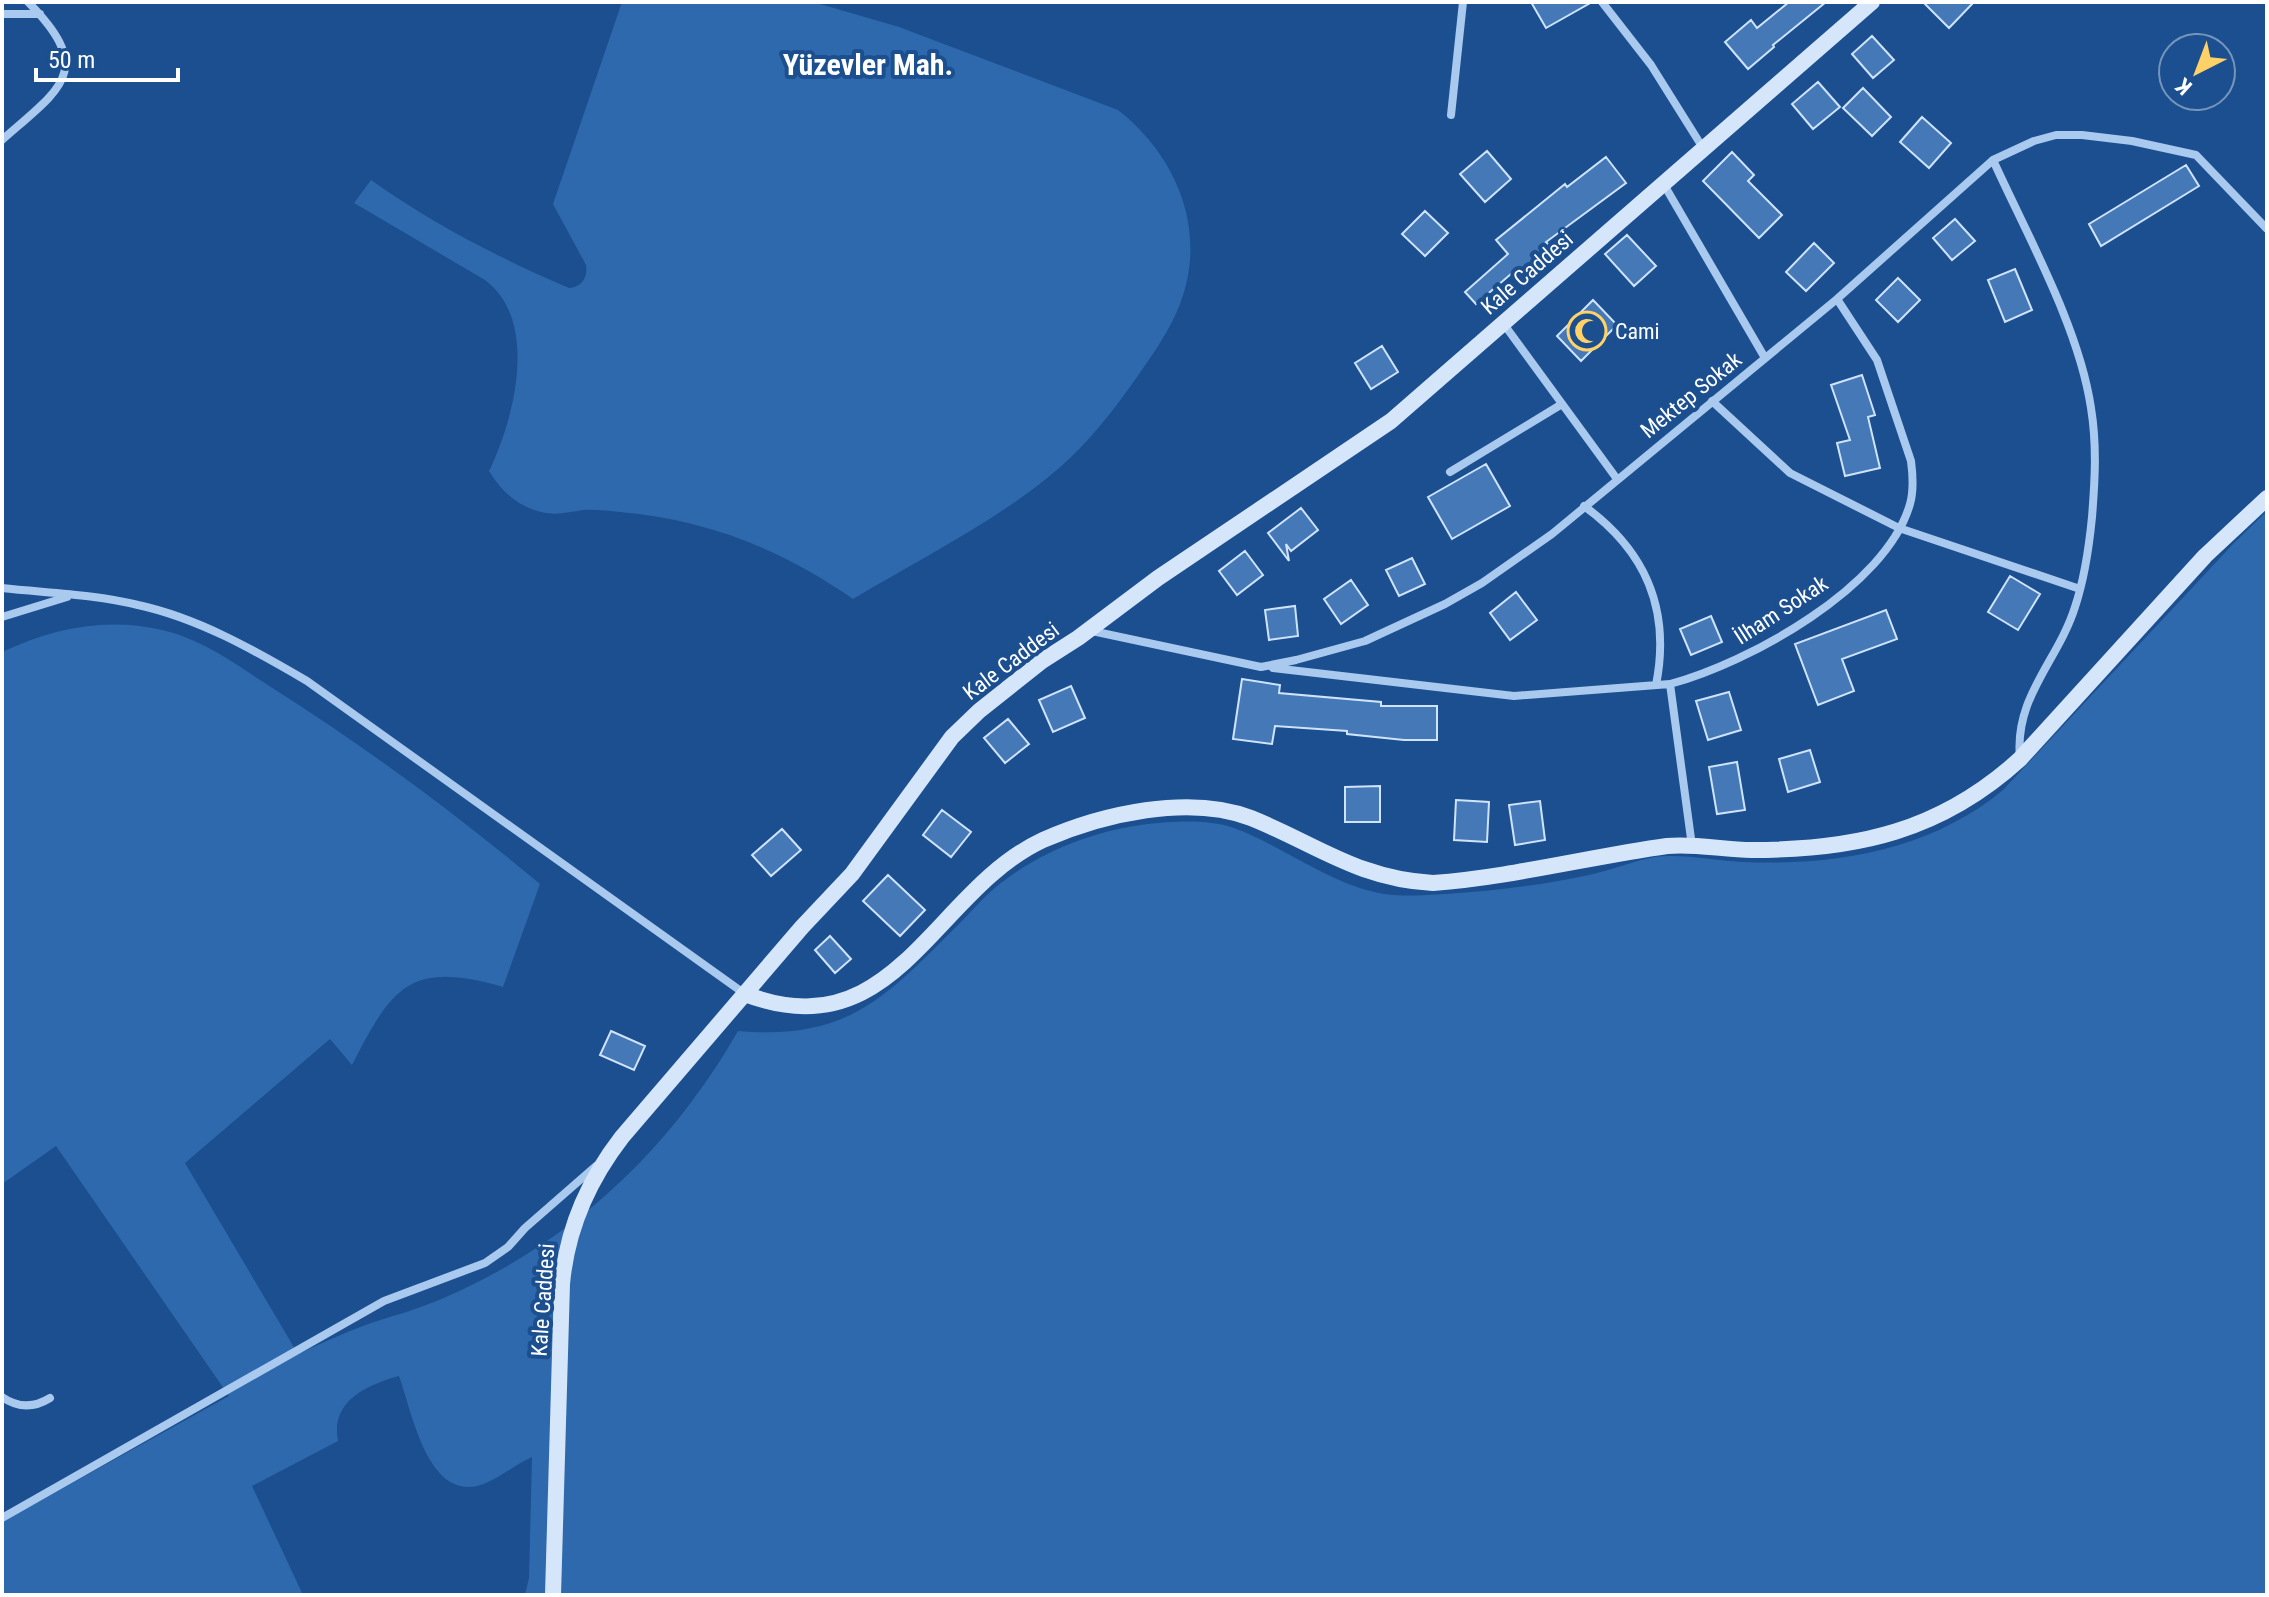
<svg xmlns="http://www.w3.org/2000/svg" width="2269" height="1597" font-family="'Roboto Condensed',sans-serif">
  <style>
    .green { fill: #2e69ad }
    .building { fill: #4478b7; stroke: #cfe3fa; stroke-width: 2 }
    .lines { fill: none; stroke-linecap: round; stroke-linejoin: round }
    .street { stroke: #a9c9ee; stroke-width: 8 }
    .secondary { stroke: #d6e6fa; stroke-width: 16 }
    .labels { text-anchor: middle; dominant-baseline: central; stroke-width: 8; stroke-linejoin: round; paint-order: stroke }
    .street-label { font-size: 22px; fill: #fff; stroke: #1b4f8f }
    .poi-label { font-size: 22px; fill: #fff; stroke: #1b4f8f; text-anchor: start }
    .district-label { font-size: 30px; font-weight: bold; fill: #fff; stroke: #1b4f8f }
  </style>
  <rect width="100%" height="100%" fill="#1b4f8f"/>
  <!-- green -->
  <path class="green" d="M622,2H813L899,27L1118,110C1177,156 1208,231 1180,304C1170,330 1153,354 1137,377C1114,410 1089,442 1058,469C1000,519 920,559 853,599C783,550 706,519 620,512C608,511 595,509 583,510C569,512 556,516 541,512C517,506 501,491 489,471C514,420 540,321 485,280L354,203L371,180C433,224 499,258 569,288C582,287 588,277 586,265L553,204Z
    M2267,511V1595H525L529,1578L532,1457C514,1465 496,1481 477,1486C427,1497 412,1412 399,1376C367,1385 330,1401 338,1441L252,1486L303,1595H2V1522L229,1396L56,1146L2,1184V652C54,628 105,617 162,630C205,640 238,666 274,689C367,748 455,813 540,884L503,987C410,960 392,987 352,1065L330,1039L185,1163L298,1354C322,1343 346,1332 371,1323C396,1315 421,1308 446,1297C573,1241 669,1151 738,1031C851,1041 888,994 961,922C974,909 986,894 1001,883C1044,849 1104,827 1159,823C1182,821 1211,820 1234,828C1285,847 1330,885 1384,894C1405,897 1426,895 1446,894C1494,891 1542,885 1589,875C1611,870 1633,861 1655,857C1681,853 1717,861 1744,862C1835,866 1931,850 2003,790L2234,543Z"/>
  <!-- building -->
  <path class="building" d="M1531,2H1592L1546,28Z
    M1789,2H1826L1773,45L1774,47L1748,69L1725,42L1751,20L1757,28Z
    M1923,2H1974L1949,28Z
    M1872,36L1894,60L1873,78L1852,54Z
    M1818,82L1840,107L1813,129L1792,104Z
    M1863,88L1891,117L1872,136L1843,108Z
    M1922,117L1951,143L1929,168L1900,142Z
    M1487,151L1511,179L1485,202L1460,174Z
    M1732,152L1754,175L1748,181L1782,215L1759,238L1703,181Z
    M1606,157L1626,183L1546,242L1550,246L1522,270L1519,267L1476,304L1465,292L1508,254L1496,240L1565,184L1567,187Z
    M2186,165L2199,186L2101,246L2089,224Z
    M1425,211L1448,233L1425,256L1402,234Z
    M1955,219L1975,241L1952,260L1933,238Z
    M1627,235L1656,266L1634,286L1605,254Z
    M1814,243L1834,263L1806,291L1786,272Z
    M2015,269L2032,310L2005,322L1988,280Z
    M1898,278L1920,300L1898,322L1876,300Z
    M1593,300L1617,325L1581,361L1557,336Z
    M1382,346L1398,372L1371,389L1355,363Z
    M1862,375L1875,415L1868,417L1880,468L1845,476L1837,443L1850,440L1831,385Z
    M1486,464L1510,506L1452,539L1428,497Z
    M1301,508L1318,530L1291,551L1286,544L1289,561L1268,533Z
    M1245,551L1263,575L1237,595L1219,571Z
    M1412,558L1425,584L1399,596L1386,570Z
    M2010,576L2040,594L2018,630L1988,612Z
    M1351,580L1368,605L1341,624L1324,599Z
    M1516,592L1537,620L1510,640L1490,613Z
    M1295,606L1298,636L1269,640L1265,610Z
    M1886,610L1897,639L1842,659L1854,691L1818,705L1795,644Z
    M1711,616L1722,642L1691,655L1680,629Z
    M1242,679L1280,685L1279,693L1381,702V706H1437V740H1404L1347,734V731L1275,726L1272,744L1233,739Z
    M1071,686L1085,718L1053,732L1039,700Z
    M1729,692L1741,730L1708,740L1696,701Z
    M1008,719L1029,744L1005,763L984,738Z
    M1810,750L1820,782L1788,792L1779,759Z
    M1737,762L1745,810L1717,814L1709,767Z
    M1380,786V822H1345V787Z
    M1456,800L1489,802L1487,842L1454,840Z
    M1540,801L1545,840L1515,845L1509,805Z
    M942,810L971,832L951,857L923,835Z
    M782,829L801,850L771,876L752,855Z
    M888,875L925,910L900,936L863,901Z
    M830,936L851,959L835,973L815,950Z
    M611,1031L645,1046L634,1070L600,1055Z"/>
  <g class="lines">
    <!-- street -->
    <path class="street" d="M1602,2L1651,65L1703,148
      M2,14H40
      M1451,115L1463,2
      M2,140C61,88 96,71 28,2
      M1993,160C2027,235 2079,327 2091,408C2097,445 2095,480 2092,517C2089,548 2085,577 2075,607C2058,661 2014,697 2020,758
      M1663,183L1765,358
      M1503,323L1617,479
      M1712,401L1790,473L1899,528L2080,589
      M1450,472L1562,404
      M1584,506C1646,551 1671,609 1656,685
      M2,588C47,593 94,594 138,605C198,618 254,650 307,681L745,994
      M2,617L67,597
      M1092,631L1261,667L1296,660L1365,641L1445,604L1482,583L1552,534L1837,299L1993,160L2034,141L2056,135H2082L2132,141L2196,155L2267,229
      M1273,668L1514,696L1670,684
      M1692,846L1670,684C1748,663 1886,588 1910,504C1914,490 1913,476 1911,461L1877,360L1837,299
      M2,1397C18,1408 34,1408 50,1398
      M2,1518L384,1301L485,1263L508,1247L525,1228L596,1166"/>
    <!-- secondary -->
    <path class="secondary" d="M745,994C895,1052 933,891 1043,840C1102,814 1189,794 1251,818C1316,844 1358,879 1433,883C1511,877 1589,857 1667,846C1694,843 1724,850 1752,850C1857,850 1941,831 2020,759L2205,556L2267,498
      M553,1595L562,1284C567,1228 588,1181 622,1137L802,927L852,874L952,737L979,711L1042,661L1078,638L1158,578L1391,421L1872,2"/>
  </g>
  <!-- icons -->
  <defs>
    <g id="mosque-ring" transform="scale(2)"><circle r="9.5" fill="#1b4f8f" stroke="#ffd166" stroke-width="1.5"/><path d="M3.5-4.9A6 6 0 1 0 3.5 4.9A5 5 0 1 1 3.5-4.9Z" fill="#ffd166"/></g>
  </defs>
  <g fill-rule="evenodd">
    <use href="#mosque-ring" x="1587" y="331"/>
  </g>
  <g class="labels">
    <!-- street labels -->
    <g class="street-label">
      <text transform="translate(1527 273) rotate(-41)">Kale Caddesi</text>
      <text transform="translate(1691 395) rotate(-39)">Mektep Sokak</text>
      <text transform="translate(1781 610) rotate(-33)">İlham Sokak</text>
      <text transform="translate(1011 661) rotate(-37)">Kale Caddesi</text>
      <text transform="translate(543 1300) rotate(-86)">Kale Caddesi</text>
    </g>
    <!-- poi labels -->
    <g class="poi-label">
      <text x="1615" y="331">Cami</text>
    </g>
    <!-- district labels -->
    <g class="district-label">
      <text x="868" y="64">Yüzevler Mah.</text>
    </g>
  </g>
  <!-- border -->
  <rect width="2269" height="1597" fill="none" stroke="#ffffff" stroke-width="8"/>
  <!-- north arrow -->
  <g transform="translate(2197 72) rotate(222)"><circle r="38" fill="#1b4f8f" stroke="#7695bc" stroke-width="2"/>
  <path d="M0-6L14 30L0 20L-14 30Z" fill="#ffd166"/>
  <text y="-12" font-size="22" font-weight="bold" text-anchor="middle" fill="#ffffff">K</text>
  </g>
  <!-- scale -->
  <path d="M36 68v12h142v-12" fill="none" stroke="#ffffff" stroke-width="4"/>
  <text x="48" y="68" font-size="24" fill="#ffffff" stroke="#1b4f8f" stroke-width="6" paint-order="stroke">50 m</text>
</svg>
